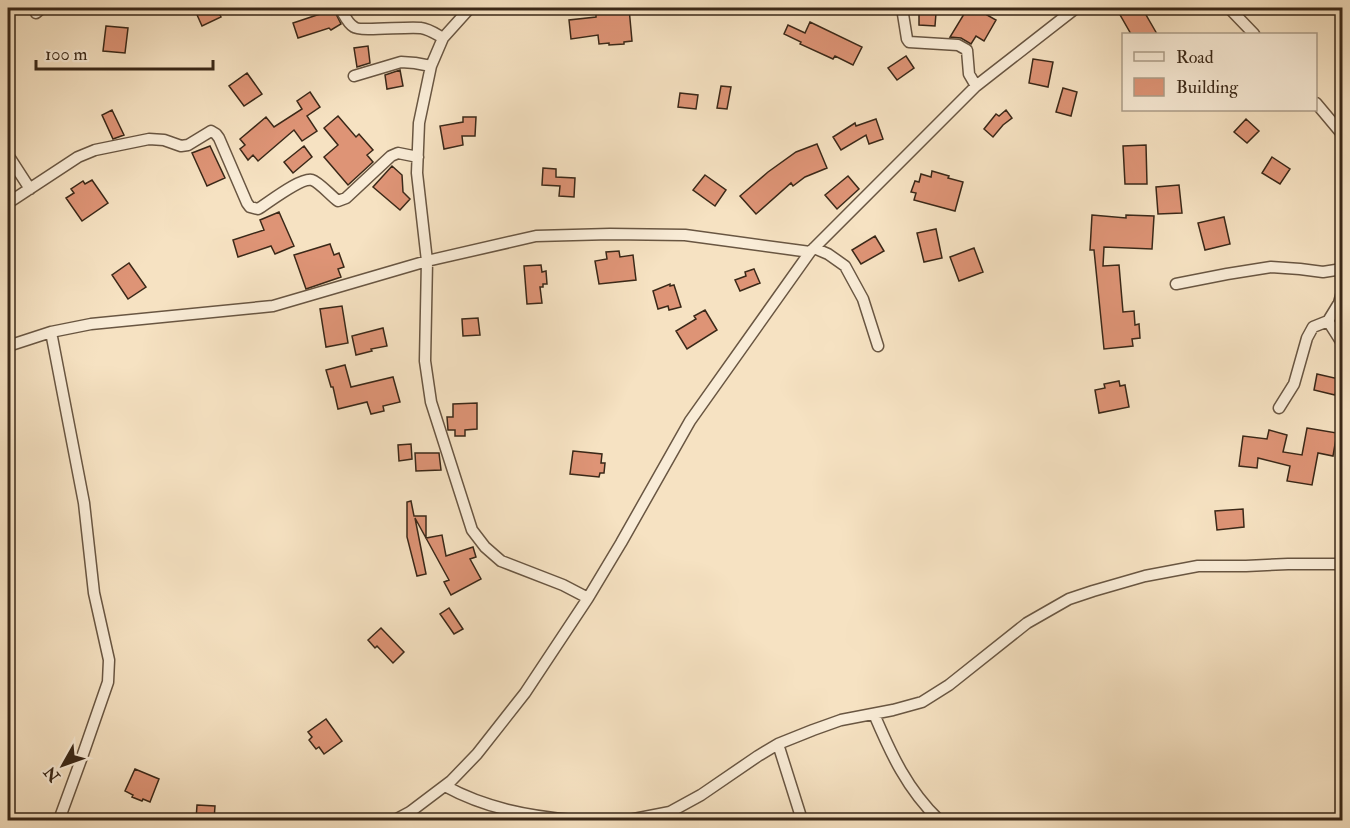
<svg xmlns="http://www.w3.org/2000/svg" width="1350" height="828" font-family="'IM FELL Double Pica',serif">
  <style>
    .building { fill: #de9476; stroke: #3a2818; stroke-width: 1.5 }
    .lines { fill: none; stroke-linecap: round; stroke-linejoin: round }
    .street-casing { stroke: #695642; stroke-width: 13 }
    .street { stroke: #f9ecd7; stroke-width: 10 }
  </style>
  <rect width="100%" height="100%" fill="#f6e2c2"/>
  <filter id="stains"><feTurbulence type="fractalNoise" baseFrequency=".00333" numOctaves="4"/><feColorMatrix values="0 0 0 0 .2 0 0 0 0 .09 0 0 0 0 .02 0 0 0 .5 -.17"/></filter>
  <radialGradient id="worn" r=".72"><stop offset=".6" stop-color="#630" stop-opacity="0"/><stop offset="1" stop-color="#630" stop-opacity=".3"/></radialGradient>
  <!-- building -->
  <path class="building" d="M194,8H216L221,17L202,26Z
    M333,8L341,24L331,30L329,28L298,38L293,23L329,11Z
    M596,8H629L632,41L624,42V44L609,45V43L599,44L598,35L571,39L569,20L596,17Z
    M959,8H992L987,15L996,20L984,41L976,36L971,44L961,38L950,37L964,14H971Z
    M1128,8H1142L1157,34H1131L1119,13Z
    M919,12L936,13L935,26L919,25Z
    M810,22L862,47L853,65L835,56L833,59L800,44L801,42L784,34L788,25L805,33Z
    M106,26L128,28L125,53L103,51Z
    M368,46L370,63L357,67L354,48Z
    M906,56L914,68L897,80L888,68Z
    M1033,59L1053,62L1048,87L1029,83Z
    M400,70L403,86L387,89L385,75Z
    M247,73L262,94L244,106L229,86Z
    M721,86L731,87L727,109L717,108Z
    M1063,88L1077,92L1071,116L1056,112Z
    M310,92L320,107L307,116L317,131L302,141L294,130L258,161L253,155L248,160L240,149L245,145L240,139L266,117L274,127L302,109L297,101Z
    M680,93L698,95L696,109L678,107Z
    M112,110L124,135L113,139L102,115Z
    M1006,110L1012,118L1003,125L993,137L984,129L996,114L999,116Z
    M338,116L356,137L359,134L373,150L367,155L373,162L348,185L324,157L338,145L324,128Z
    M463,117H476L475,136H462L463,145L444,149L440,126L463,122Z
    M876,119L883,139L869,144L866,135L841,150L833,137L855,123L856,126Z
    M1246,119L1259,131L1247,143L1234,132Z
    M817,144L827,168L805,177L793,186L791,183L756,214L740,196L768,172L796,152Z
    M1146,145L1147,184H1125L1123,146Z
    M210,146L225,178L207,186L192,153Z
    M304,146L312,157L293,173L284,162Z
    M1272,157L1290,169L1280,184L1262,173Z
    M392,166L402,175L403,192L410,199L400,210L373,187Z
    M543,168L556,169V177L575,178L574,197L559,196L560,186L542,185Z
    M932,171L949,176L948,178L963,182L955,211L914,200L916,193L911,192L915,181L919,182L921,174L931,177Z
    M705,175L726,190L715,206L693,190Z
    M848,176L859,189L837,209L825,195Z
    M92,180L108,203L82,221L66,198L74,193L71,189L83,181L85,184Z
    M1179,185L1182,213L1158,214L1156,187Z
    M279,212L294,246L275,254L271,246L238,257L233,240L264,230L260,220Z
    M1092,215L1126,218V215L1154,216L1152,249L1104,247L1103,266L1119,265L1123,312L1134,311L1135,325L1139,324L1140,338L1132,339L1133,346L1104,349L1094,250H1090Z
    M1224,217L1230,244L1205,250L1198,223Z
    M936,229L942,258L924,262L917,233Z
    M875,236L884,251L861,264L852,250Z
    M330,244L334,255L339,253L344,267L338,269L341,277L306,289L294,255Z
    M974,248L983,272L959,281L950,257Z
    M619,251L620,257L633,255L636,280L599,284L595,261L607,259L606,252Z
    M129,263L146,287L128,299L112,275Z
    M541,265L542,272L546,271L547,284H543V287H540L542,303L527,304L524,266Z
    M754,269L760,283L740,291L735,280L746,276L745,272Z
    M670,284V286L674,285L681,307L669,310L668,306L658,309L653,291Z
    M342,306L348,343L326,347L320,309Z
    M705,310L717,330L687,349L676,331L696,319L694,316Z
    M478,318L480,335L463,336L462,319Z
    M383,328L387,346L371,349L372,351L356,355L352,336Z
    M345,365L351,387L393,377L400,402L383,406L384,411L371,414L367,402L338,409L333,387H331L326,370Z
    M1317,374L1339,379L1335,395L1314,390Z
    M1119,381L1120,386L1125,385L1129,407L1099,413L1095,390L1105,388L1104,384Z
    M477,403V429L465,430V436H455V430H448L447,417H453V404Z
    M1307,428L1337,433L1333,456L1318,453L1312,485L1287,481L1290,466L1258,458L1257,468L1239,466L1243,436L1267,439L1269,430L1287,435L1283,452L1302,455Z
    M411,444L412,459L399,461L398,445Z
    M573,451L602,454L601,463H605L604,473H600L599,477L570,474Z
    M415,453H439L441,470L416,471Z
    M411,501L414,516H426V538L442,535L446,556L473,547L476,557L470,559L481,579L451,595L444,582L449,580L415,518L426,574L417,576L407,537V502Z
    M1243,509L1244,527L1217,530L1215,511Z
    M449,608L463,629L454,634L440,614Z
    M381,628L404,652L393,663L377,646L375,648L368,640Z
    M326,719L342,741L324,754L319,747L316,749L309,740L312,737L308,732Z
    M135,769L159,779L150,802L143,799L142,801L132,797L133,795L125,791Z
    M197,805L215,806L214,820H196Z"/>
  <g class="lines">
    <!-- street casing -->
    <g class="street-casing">
      <path id="street" d="M340,8C344,14 347,23 354,27C360,32 408,26 421,28C429,29 436,34 443,38
        M470,8L443,38L431,66L419,123L417,173L427,261L425,361L431,402L472,530L485,547L501,561L563,585L588,598
        M902,8L907,39L909,42L958,45L967,50L969,74L976,86
        M1229,8L1254,34
        M36,13L42,8
        M354,76L401,62L415,63L431,66
        M1316,103L1342,134
        M8,155L30,189
        M8,203L78,157L95,150L149,139L164,140L181,146L188,145L211,131L216,134L219,138L247,203L250,207L258,209C268,203 301,177 312,180C319,182 331,196 338,201L346,198L391,156L398,153L418,157
        M814,248L828,254L845,266L863,299L878,346
        M1176,284L1227,274L1271,267L1300,269L1323,272L1342,269
        M1328,321L1342,343
        M51,332L84,503L94,593L109,660L108,682L82,757L59,820
        M8,346L51,332L91,324L273,306L427,261L536,236L610,234L685,235L810,252
        M1279,408L1294,384L1307,338L1313,327L1328,321L1339,303L1342,292
        M874,714C891,754 907,789 939,820
        M778,744L802,820
        M445,786C485,808 528,816 573,820
        M395,820L410,812L451,781L477,754L525,693L588,598L621,543L690,421L810,252L976,86L1076,8
        M617,820H629L670,812L701,795L758,756L778,744L813,730L841,720L893,710L922,702L949,685L1027,623L1069,599L1093,591L1145,576L1198,566H1246L1288,564H1342"/>
    </g>
    <!-- street -->
    <use href="#street" class="street"/>
  </g>
  <!-- margin -->
  <rect width="1350" height="828" fill="none" stroke="#f6e2c2" stroke-width="30"/>
  <rect x="9" y="9" width="1332" height="810" fill="none" stroke="#3a2818" stroke-width="3"/>
  <rect x="15" y="15" width="1320" height="798" fill="none" stroke="#3a2818" stroke-width="1.5"/>
  <!-- legend -->
  <rect x="1122" y="33" width="195" height="78" fill="#f9ecd7" stroke="#ad9e8b" stroke-width="1.5"/>
  <rect x="1134" y="52" width="30" height="9" fill="#f9ecd7" stroke="#ad9e8b" stroke-width="1.5"/>
  <text x="1176" y="63" font-size="18" fill="#3a2818">Road</text>
  <rect x="1134" y="78" width="30" height="18" fill="#de9476" stroke="#ad9e8b" stroke-width="1.5"/>
  <text x="1176" y="93" font-size="18" fill="#3a2818">Building</text>
  <!-- north arrow -->
  <g transform="translate(63 765) rotate(230)" stroke="#f9ecd7" stroke-width="4.5" paint-order="stroke">
  <path d="M0-4.5L10 22L0 15L-10 22Z" fill="#3a2818"/>
  <text y="-9" font-size="16" font-weight="bold" text-anchor="middle" fill="#3a2818">N</text>
  </g>
  <!-- scale -->
  <path d="M36 60v9h177v-9" fill="none" stroke="#3a2818" stroke-width="3"/>
  <text x="45" y="60" font-size="18" fill="#3a2818" stroke="#f9ecd7" stroke-width="4.5" paint-order="stroke">100 m</text>
  <rect width="100%" height="100%" filter="url(#stains)"/>
  <rect width="100%" height="100%" fill="url(#worn)"/>
</svg>
